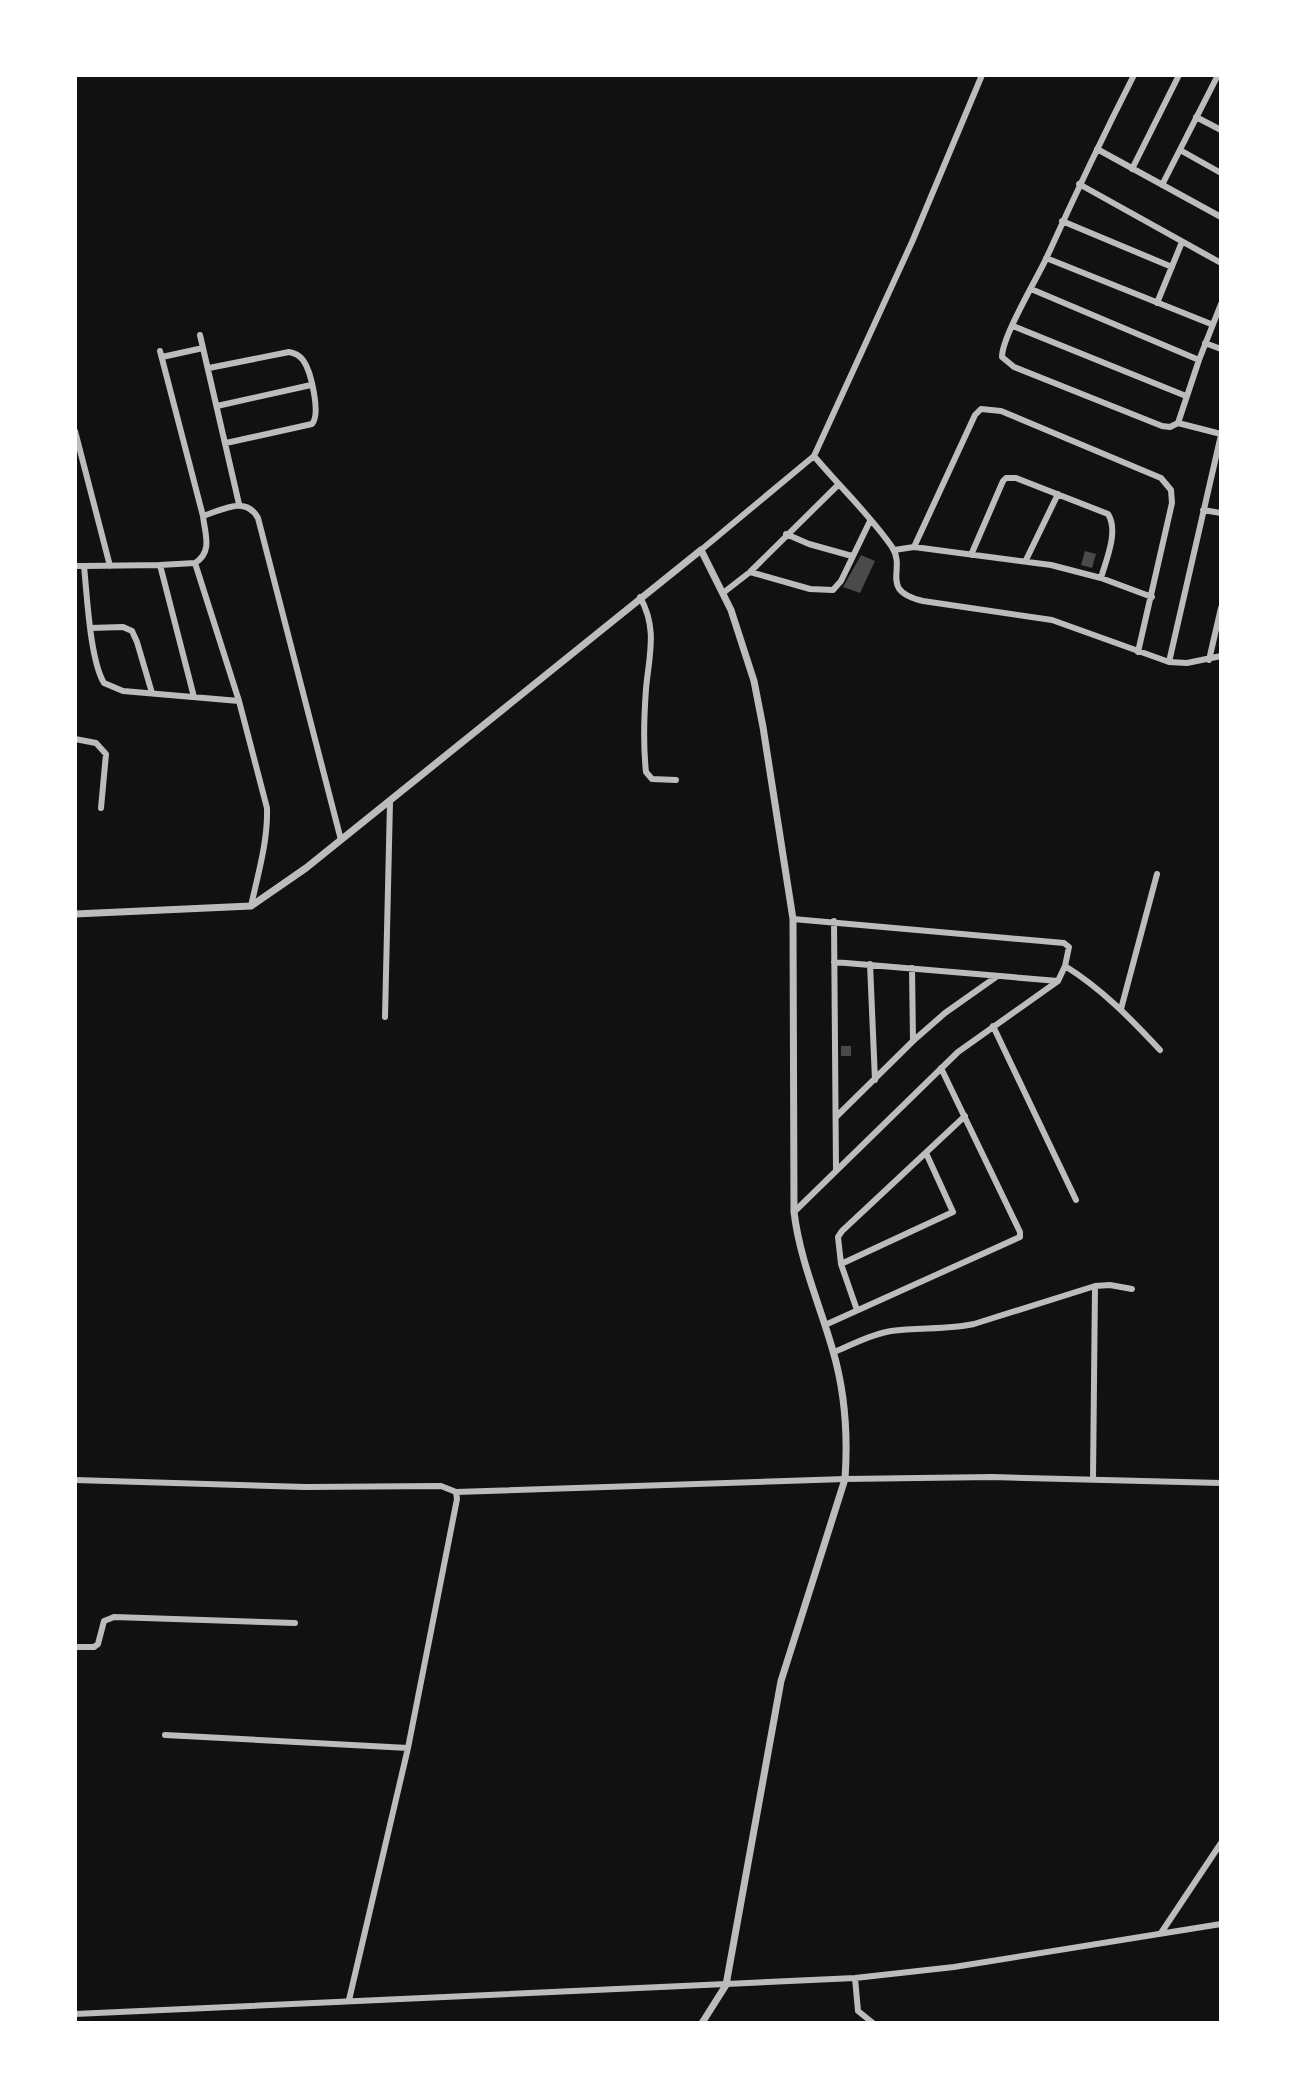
<svg xmlns="http://www.w3.org/2000/svg" width="1296" height="2098" font-family="'Public Sans',sans-serif">
  <style>
    .building { fill: #4a4a4a }
    .lines { fill: none; stroke-linecap: round; stroke-linejoin: round }
    .minor { stroke: #bcbcbc; stroke-width: 6 }
    .tertiary { stroke: #bcbcbc; stroke-width: 7 }
  </style>
  <rect width="100%" height="100%" fill="#111"/>
  <!-- building -->
  <path class="building" d="M1085,551L1096,554L1092,568L1081,565Z
    M861,555L875,561L860,593L843,587Z
    M841,1046H851V1056H841Z"/>
  <g class="lines">
    <!-- minor -->
    <path class="minor" d="M1134,75C1103,136 1074,197 1046,259C1036,280 1002,337 1002,357L1014,367L1162,426L1170,427L1178,423L1199,360L1221,304
      M1196,117L1221,130
      M1097,149L1221,217
      M1180,150L1221,173
      M1132,169L1179,75
      M1079,184L1221,263
      M1162,185L1218,75
      M1062,221L1172,267
      M1046,258L1211,324
      M1031,289L1199,360
      M1157,303L1182,242
      M1013,326L1186,396
      M200,335L239,504
      M1205,343L1221,349
      M160,351L203,516
      M162,357L203,348
      M209,368L289,352C295,353 299,355 303,360C311,371 321,414 312,424L226,443
      M217,406L311,385
      M1178,423L1221,434
      M75,431L110,566
      M814,456C839,486 870,515 892,547C907,570 878,590 923,601L1052,620L1169,662L1187,663L1221,656
      M1203,510L1221,513
      M786,534L809,544L852,556
      M914,547L975,415L981,409L1001,411L1161,478L1171,490L1172,503L1138,652
      M701,550L814,456L912,242L982,75
      M894,550L914,547L1051,565L1101,578L1152,597
      M971,555L1003,481L1006,478H1016L1108,514C1119,531 1106,560 1101,578
      M1026,560L1058,494
      M160,565L195,563
      M75,566H84C87,595 90,660 104,683L123,691L239,701
      M84,566L160,565L194,697
      M750,572L810,589L833,590L841,581L870,521
      M723,593L750,572L838,485
      M640,597C658,629 649,655 646,689C644,716 643,745 646,772L652,779L676,780
      M90,628L123,627L132,631L137,642L152,693
      M1209,660L1221,608
      M1169,662L1221,435
      M75,739L96,743L106,754L101,808
      M251,906C258,874 268,841 267,808L239,701L195,563C213,552 205,534 203,516C222,510 246,495 258,518L341,840
      M793,919L1064,943L1069,947L1065,966L1058,981L958,1052L794,1212
      M834,921L836,1170
      M834,962L1058,981
      M870,964L875,1080
      M1065,966C1102,989 1131,1019 1160,1050
      M912,968L913,1041
      M1121,1009L1157,874
      M385,1017L390,802
      M993,1026L1076,1200
      M837,1116L913,1041L945,1013L996,977
      M841,1264L953,1212L926,1153
      M857,1310L841,1264L838,1237L842,1231L965,1116
      M825,1325L1020,1237V1232L941,1068
      M834,1352C852,1345 871,1334 891,1331C919,1327 947,1330 974,1324L1095,1286L1110,1285L1132,1289
      M1093,1479L1095,1286
      M75,1480L305,1487L441,1486L456,1492L457,1499L408,1748L349,2000
      M456,1492L845,1479L992,1477L1221,1483
      M75,1647H94L98,1644L104,1621L114,1617L295,1623
      M165,1735L408,1748
      M1161,1933L1221,1843
      M855,1978L858,2011L873,2023
      M75,2014L855,1978L954,1967L1221,1924"/>
    <!-- tertiary -->
    <path class="tertiary" d="M75,914L251,906L306,868L701,550L731,610L754,681L763,727L793,919L794,1212C800,1261 820,1305 833,1351C845,1392 848,1436 845,1479L781,1681L726,1985L702,2023"/>
  </g>
  <!-- border -->
  <rect width="1296" height="2098" fill="none" stroke="#ffffff" stroke-width="154"/>
</svg>
